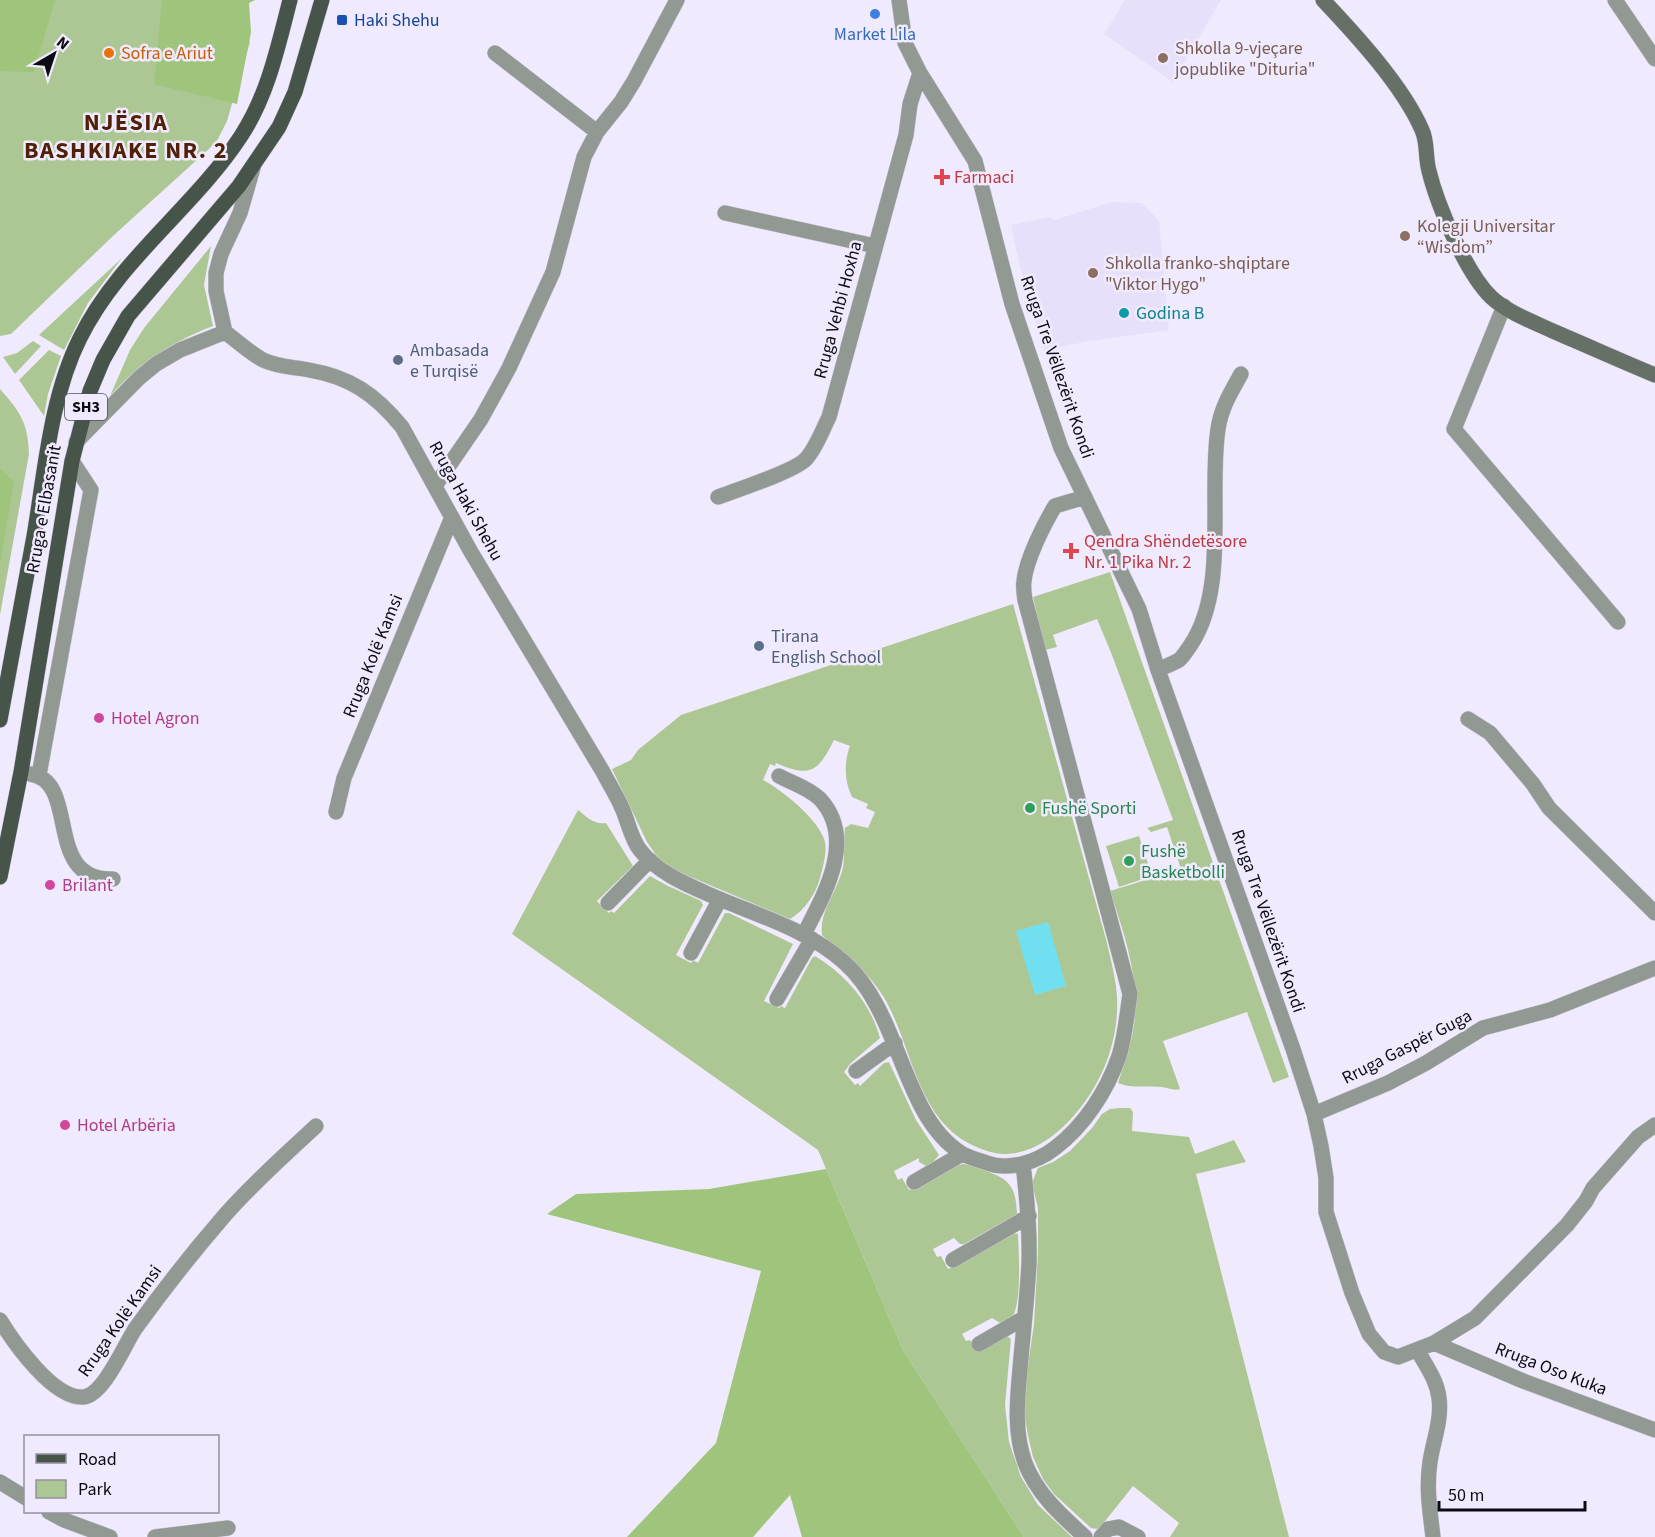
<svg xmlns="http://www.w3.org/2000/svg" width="1655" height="1537" font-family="'Source Sans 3',sans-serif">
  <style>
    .built { fill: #e8dffa }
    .green { fill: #adc794 }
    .forest { fill: #9fc47c }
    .water { fill: #70e0f1 }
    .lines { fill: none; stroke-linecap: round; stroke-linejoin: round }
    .street-casing { stroke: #ccc6d8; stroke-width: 16 }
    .secondary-casing { stroke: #ccc6d8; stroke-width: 16 }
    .primary-casing { stroke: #ccc6d8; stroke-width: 16 }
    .street { stroke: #919992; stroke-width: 15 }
    .secondary { stroke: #667067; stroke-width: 15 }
    .primary { stroke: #47544a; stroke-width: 15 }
    .shop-dot { fill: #3f7fe0; stroke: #f0eafe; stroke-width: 2 }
    .transit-dot { fill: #1a4fb4; stroke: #f0eafe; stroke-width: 2 }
    .food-dot { fill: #e8710a; stroke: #f0eafe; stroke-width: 2 }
    .education-dot { fill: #8d6e63; stroke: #f0eafe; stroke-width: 2 }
    .health-dot { fill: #e0444e; stroke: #f0eafe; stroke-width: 2 }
    .culture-dot { fill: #0f9aa8; stroke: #f0eafe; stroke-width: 2 }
    .service-dot { fill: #5c6f8a; stroke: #f0eafe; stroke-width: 2 }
    .hotel-dot { fill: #d1479c; stroke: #f0eafe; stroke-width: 2 }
    .leisure-dot { fill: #2e9e5b; stroke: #f0eafe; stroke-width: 2 }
    .labels { text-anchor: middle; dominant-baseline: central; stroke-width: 5; stroke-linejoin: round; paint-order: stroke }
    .shield { fill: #f0eafe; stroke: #514e59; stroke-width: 1.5 }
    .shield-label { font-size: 16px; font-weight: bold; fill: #0d0b12 }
    .transit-label { font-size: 18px; fill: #164399; stroke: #f0eafe; text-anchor: start }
    .shop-label { font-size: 18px; fill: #366cbe; stroke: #f0eafe }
    .education-label { font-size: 18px; fill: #785e54; stroke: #f0eafe; text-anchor: start }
    .food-label { font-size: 18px; fill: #c56008; stroke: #f0eafe; text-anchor: start }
    .health-label { font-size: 18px; fill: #be3a42; stroke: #f0eafe; text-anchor: start }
    .street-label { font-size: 18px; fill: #0d0b12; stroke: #f0eafe }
    .culture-label { font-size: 18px; fill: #0d838f; stroke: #f0eafe; text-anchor: start }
    .service-label { font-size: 18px; fill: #4e5e75; stroke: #f0eafe; text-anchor: start }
    .hotel-label { font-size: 18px; fill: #b23c85; stroke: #f0eafe; text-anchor: start }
    .leisure-label { font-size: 18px; fill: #27864d; stroke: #f0eafe; text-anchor: start }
    .district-label { font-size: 24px; font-weight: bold; letter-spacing: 1.5px; fill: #502106; stroke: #f0eafe }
  </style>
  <rect width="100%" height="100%" fill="#f0eafe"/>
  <!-- built -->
  <path class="built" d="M1125,0H1221L1173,82L1104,34Z
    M1112,202L1142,203L1159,221L1169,330L1090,341L1045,350V353L1019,263L1011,225L1048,217L1055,220Z"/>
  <!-- green -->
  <path class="green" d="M0,0H232L250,42L227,121L218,139L210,148L114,235L11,334L0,336Z
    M211,246L204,285L213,326C172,342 139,363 110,396L130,350L144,328Z
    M122,258L88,303L64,350L39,335Z
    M33,341L41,346L15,374L3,357L17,353Z
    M49,350L61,356L48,394L44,416L19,380Z
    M0,389C20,412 28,422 29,454L0,615Z
    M1110,572L1289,1077L1273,1083L1247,1012L1163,1041L1180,1089C1173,1091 1169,1088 1162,1087C1147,1085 1132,1089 1118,1083C1125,1061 1134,1038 1135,1014C1138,973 1123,930 1110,891L1181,869L1167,827L1151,832L1147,828L1173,820L1112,655L1097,619L1053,635L1057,647L1045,650L1033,597Z
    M1013,604L1107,943C1111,961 1116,979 1117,997C1119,1035 1106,1073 1084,1103C1064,1130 1036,1155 1002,1154C990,1153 978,1148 968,1143C915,1114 912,1043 883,996C865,967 845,957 822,935C819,911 838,891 843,867C845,854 843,841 845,828L851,824L868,828L875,812L866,808L868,804L852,797C844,781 844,762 850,746L834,740C818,772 810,778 776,763L775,766L770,764L763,780C782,790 819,819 825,842C827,853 823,867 820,878C816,894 804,911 790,919L679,872L659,859L647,842L612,769L631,760L638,750L681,715Z
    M578,810C587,817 594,825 606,823L633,866L597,901L609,913L611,911L614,913L650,876L666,885L701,901L703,905L676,955L691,963L693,960L698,963L725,913H729L793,944L764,1001L779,1008L781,1006L785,1008L812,958L815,956C846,975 870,1002 880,1038L851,1063L844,1072L855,1085L858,1083L860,1086L884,1063L889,1062L916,1120L939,1155L932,1163L926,1166L919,1162V1158L894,1171L898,1180L902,1178L909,1190C926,1183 944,1167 963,1164C968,1164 975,1167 980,1169C1008,1178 1016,1184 1017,1214L964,1244H960L954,1238L933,1249L937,1257L941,1256L948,1269L1010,1235L1014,1233L1018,1234C1019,1254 1021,1293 1015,1311C1013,1318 1007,1321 1002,1324L992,1318L962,1334L966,1341L970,1340L977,1351L1002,1338L1007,1336L1011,1339L1005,1405L1009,1442L1021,1477L1038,1505L1072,1537H1024L903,1350L818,1150L512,934Z
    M1139,836L1152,876L1119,887L1106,846Z
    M1121,1108H1130L1133,1112L1132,1131L1189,1137L1195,1154L1234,1140L1246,1162L1196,1174L1289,1537H1170L1179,1523L1133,1486L1102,1525L1097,1529L1091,1528L1054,1494L1043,1479L1033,1457L1029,1440L1025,1419V1386L1034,1324L1038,1252V1208L1032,1183L1038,1168L1053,1162L1070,1151L1092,1128L1102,1114L1110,1109Z"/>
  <!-- forest -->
  <path class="forest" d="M0,0H55L34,72L0,71Z
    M162,0H255L249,3L251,32L237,104L154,84Z
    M0,468L14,482L0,565Z
    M826,1169L903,1350L1024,1537H802L790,1495L753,1537H627L716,1443L761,1271L547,1214L576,1194L709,1189Z"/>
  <!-- water -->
  <path class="water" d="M1048,922L1066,986L1035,995L1016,931Z"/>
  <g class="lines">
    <!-- street casing -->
    <g class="street-casing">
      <path id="street" d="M899,0L905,43L920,73L975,161L1012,304L1061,448L1139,609L1158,670L1293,1049L1314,1114L1321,1146L1326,1178V1212L1352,1293L1369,1334L1384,1352L1398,1357L1434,1343L1475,1318L1567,1225L1586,1201L1593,1188L1638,1137L1655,1125
        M1615,0L1655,59
        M495,53L597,132
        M253,168L240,213L221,254L216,273V291L225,332C237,341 250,353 263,360C278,367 293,367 309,370C350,377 375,394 402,427L471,552L603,772C609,784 617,796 622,808C628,821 631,839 640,850C656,871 683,883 708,894C753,914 808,929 845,963C901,1013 902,1116 961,1153C969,1158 979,1160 987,1163C1009,1171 1037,1162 1055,1148C1084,1126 1107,1091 1119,1056C1125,1037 1127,1014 1130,994L1025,600C1024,594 1023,587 1024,581C1026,560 1044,524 1055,506L1085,497
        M725,213L875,246
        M1504,306L1454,429L1618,622
        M76,442L139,378L156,364L180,350L225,332
        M435,486L481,419L509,368L553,272L584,157L597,132L621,102L634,81L677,0
        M718,497C737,490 795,471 806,459C816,448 822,431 829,417L906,135L910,104L920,73
        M1158,670C1164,667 1172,664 1179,660C1183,657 1187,650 1190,646C1229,589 1208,495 1218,429C1221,408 1231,392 1241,374
        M1468,719L1490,733L1533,784L1549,808L1655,913
        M30,774C81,781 42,881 113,879
        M39,775L91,490L72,461
        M779,776C792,783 809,788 820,799C857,839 824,895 804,934
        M336,812L344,778L452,517
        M608,903L650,860
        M691,953L720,899
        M777,999L812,939
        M856,1071L895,1043
        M1314,1114L1388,1083L1426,1063L1483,1028L1550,1010L1655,968
        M1023,1164C1027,1198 1030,1230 1029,1264C1027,1299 1023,1334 1020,1369C1017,1401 1014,1433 1025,1463C1037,1494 1061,1515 1085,1537
        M914,1182L962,1154
        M953,1260L1029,1216
        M0,1320C14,1343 54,1400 84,1397C104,1394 124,1346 135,1329C163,1290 193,1252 225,1215C253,1183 285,1155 316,1126
        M1434,1343L1523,1381L1655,1430
        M979,1344L1024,1318
        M1418,1351C1426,1366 1437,1380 1439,1398C1442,1420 1433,1441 1430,1462C1426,1488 1430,1511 1433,1537
        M0,1482L26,1498
        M49,1512L64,1520L110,1537
        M155,1537L228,1528
        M1101,1537L1108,1529L1119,1527L1138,1537"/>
    </g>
    <!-- secondary casing -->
    <g class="secondary-casing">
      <path id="secondary" d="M1323,0C1356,35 1403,86 1422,130C1428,143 1425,157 1429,171C1437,204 1466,273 1491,297C1508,313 1534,322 1555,332C1588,346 1621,361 1655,375"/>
    </g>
    <!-- primary casing -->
    <g class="primary-casing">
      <path id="primary" d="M0,720C11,658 23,598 34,536C45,472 50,398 80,338C118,260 194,208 241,136C268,95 278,46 290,0
        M0,877L21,772L72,461L90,391L103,360L128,316L239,186L279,127L295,92L322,0"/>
    </g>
    <!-- street -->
    <use href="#street" class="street"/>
    <!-- secondary -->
    <use href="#secondary" class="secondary"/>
    <!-- primary -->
    <use href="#primary" class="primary"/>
  </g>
  <!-- markers -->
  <circle class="shop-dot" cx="875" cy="14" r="6"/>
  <rect class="transit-dot" x="336" y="14" width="12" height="12" rx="3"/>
  <circle class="food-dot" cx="109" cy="53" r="6"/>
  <g class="education-dot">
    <circle cx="1163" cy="58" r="6"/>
    <circle cx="1405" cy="236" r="6"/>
    <circle cx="1093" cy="273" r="6"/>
  </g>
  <g class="health-dot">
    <path d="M939 168h6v6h6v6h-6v6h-6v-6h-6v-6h6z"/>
    <path d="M1068 542h6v6h6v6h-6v6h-6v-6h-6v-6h6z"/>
  </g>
  <circle class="culture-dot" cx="1124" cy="313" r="6"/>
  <g class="service-dot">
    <circle cx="398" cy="360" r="6"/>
    <circle cx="759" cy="646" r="6"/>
  </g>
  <g class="hotel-dot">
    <circle cx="99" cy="718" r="6"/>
    <circle cx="50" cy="885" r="6"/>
    <circle cx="65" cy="1125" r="6"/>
  </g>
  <g class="leisure-dot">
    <circle cx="1030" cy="808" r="6"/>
    <circle cx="1129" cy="861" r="6"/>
  </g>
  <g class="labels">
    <!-- shield labels -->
    <rect class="shield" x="65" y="394" width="42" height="26" rx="4.5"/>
    <g class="shield-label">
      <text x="86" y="407">SH3</text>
    </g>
    <!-- transit labels -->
    <g class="transit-label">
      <text x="354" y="20">Haki Shehu</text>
    </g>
    <!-- shop labels -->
    <g class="shop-label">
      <text x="875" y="34">Market Lila</text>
    </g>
    <!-- education labels -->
    <g class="education-label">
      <text x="1175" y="48">Shkolla 9-vjeçare<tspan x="1175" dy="21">jopublike "Dituria"</tspan></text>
      <text x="1417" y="226">Kolegji Universitar<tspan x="1417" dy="21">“Wisdom”</tspan></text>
      <text x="1105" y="263">Shkolla franko-shqiptare<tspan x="1105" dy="21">"Viktor Hygo"</tspan></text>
    </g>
    <!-- food labels -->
    <g class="food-label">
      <text x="121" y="53">Sofra e Ariut</text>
    </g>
    <!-- health labels -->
    <g class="health-label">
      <text x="954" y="177">Farmaci</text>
      <text x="1084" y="541">Qendra Shëndetësore<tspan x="1084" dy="21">Nr. 1 Pika Nr. 2</tspan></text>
    </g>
    <!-- street labels -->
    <g class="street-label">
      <text transform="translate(838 310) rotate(-75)">Rruga Vehbi Hoxha</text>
      <text transform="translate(1057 367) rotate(71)">Rruga Tre Vëllezërit Kondi</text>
      <text transform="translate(466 501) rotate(61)">Rruga Haki Shehu</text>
      <text transform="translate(44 509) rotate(-80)">Rruga e Elbasanit</text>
      <text transform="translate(373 656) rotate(-68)">Rruga Kolë Kamsi</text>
      <text transform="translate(1268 921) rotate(71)">Rruga Tre Vëllezërit Kondi</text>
      <text transform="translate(1407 1047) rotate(-27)">Rruga Gaspër Guga</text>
      <text transform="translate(120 1321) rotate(-55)">Rruga Kolë Kamsi</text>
      <text transform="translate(1551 1369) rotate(21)">Rruga Oso Kuka</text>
    </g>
    <!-- culture labels -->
    <g class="culture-label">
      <text x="1136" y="313">Godina B</text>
    </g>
    <!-- service labels -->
    <g class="service-label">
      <text x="410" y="350">Ambasada<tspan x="410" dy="21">e Turqisë</tspan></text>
      <text x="771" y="636">Tirana<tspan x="771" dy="21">English School</tspan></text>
    </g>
    <!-- hotel labels -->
    <g class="hotel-label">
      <text x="111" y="718">Hotel Agron</text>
      <text x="62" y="885">Brilant</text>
      <text x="77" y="1125">Hotel Arbëria</text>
    </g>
    <!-- leisure labels -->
    <g class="leisure-label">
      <text x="1042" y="808">Fushë Sporti</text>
      <text x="1141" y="851">Fushë<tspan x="1141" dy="21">Basketbolli</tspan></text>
    </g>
    <!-- district labels -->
    <g class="district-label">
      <text x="126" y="122">NJËSIA<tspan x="126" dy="28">BASHKIAKE NR. 2</tspan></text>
    </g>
  </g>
  <!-- legend -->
  <rect x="24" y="1435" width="195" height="78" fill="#f0eafe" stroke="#9591a0" stroke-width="1.5"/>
  <rect x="36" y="1454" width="30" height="9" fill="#47544a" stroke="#9591a0" stroke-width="1.5"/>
  <text x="78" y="1465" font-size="18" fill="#0d0b12">Road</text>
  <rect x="36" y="1480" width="30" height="18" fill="#adc794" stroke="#9591a0" stroke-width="1.5"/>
  <text x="78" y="1495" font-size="18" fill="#0d0b12">Park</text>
  <!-- north arrow -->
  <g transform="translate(54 54) rotate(39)" stroke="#f0eafe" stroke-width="4.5" paint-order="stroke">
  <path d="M0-4.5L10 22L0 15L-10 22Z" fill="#0d0b12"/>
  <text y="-9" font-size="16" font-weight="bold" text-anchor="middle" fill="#0d0b12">N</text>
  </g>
  <!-- scale -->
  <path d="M1439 1501v9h146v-9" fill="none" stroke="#0d0b12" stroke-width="3"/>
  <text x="1448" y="1501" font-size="18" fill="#0d0b12" stroke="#f0eafe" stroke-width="4.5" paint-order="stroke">50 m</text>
</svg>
